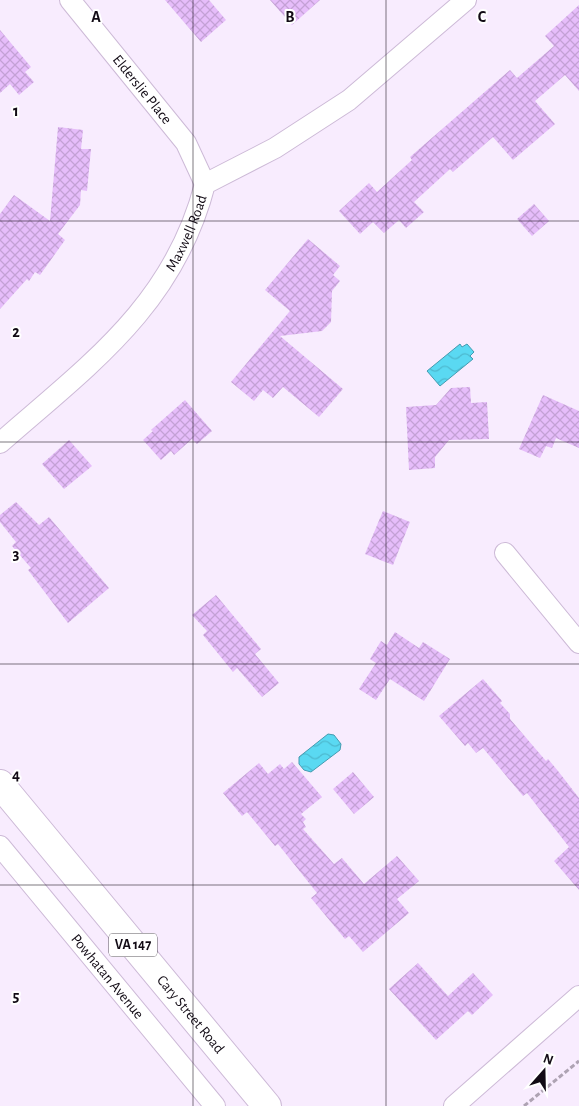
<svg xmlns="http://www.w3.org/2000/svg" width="579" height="1106" font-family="'Alegreya Sans',sans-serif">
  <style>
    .water { fill: url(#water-waves); stroke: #449bb0 }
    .building { fill: url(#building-cross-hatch) }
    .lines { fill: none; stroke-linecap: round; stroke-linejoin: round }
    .minor-casing { stroke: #cdbad7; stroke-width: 22 }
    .primary-casing { stroke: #cdbad7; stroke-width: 30 }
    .path { stroke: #aea3b3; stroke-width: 3; stroke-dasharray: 5 2.5; stroke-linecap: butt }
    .minor { stroke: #fff; stroke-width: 20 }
    .primary { stroke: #fff; stroke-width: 28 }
    .grid { fill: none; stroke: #120b15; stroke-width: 1; stroke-opacity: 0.55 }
    .labels { text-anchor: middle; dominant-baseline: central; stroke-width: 4; stroke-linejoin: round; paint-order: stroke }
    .shield { fill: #fff; stroke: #59545b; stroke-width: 1 }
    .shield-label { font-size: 14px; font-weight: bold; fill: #120b15 }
    .street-label { font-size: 15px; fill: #120b15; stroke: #fff }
    .grid-label { font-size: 16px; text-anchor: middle; font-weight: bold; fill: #120b15; stroke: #fff; stroke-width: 4; stroke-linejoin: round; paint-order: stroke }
  </style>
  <defs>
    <pattern id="water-waves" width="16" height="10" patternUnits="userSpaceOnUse" patternTransform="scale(1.25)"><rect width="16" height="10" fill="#5ad9f2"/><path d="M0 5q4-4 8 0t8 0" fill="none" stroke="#4db9cf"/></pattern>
    <pattern id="building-cross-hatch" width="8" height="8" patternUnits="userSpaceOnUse" patternTransform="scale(1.25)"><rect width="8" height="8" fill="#e6bdfa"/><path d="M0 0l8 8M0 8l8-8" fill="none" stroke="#c4a1d5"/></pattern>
  </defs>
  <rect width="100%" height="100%" fill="#f8ecfe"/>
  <!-- water -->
  <path class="water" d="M460,344L462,347L467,344L474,352L470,356L473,359L440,386L427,371Z
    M328,734L334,735L341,744L340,750L311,772L304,770L299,764V757Z"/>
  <!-- building -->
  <path class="building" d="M165,0H209L226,20L201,42Z
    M270,0H320L292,25Z
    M579,5V91L565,75L535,101L555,124L513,160L493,137L453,172L450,169L414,202L424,212L406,228L399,220L384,233L373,222L360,234L339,211L369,183L377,192L412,160L410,157L510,70L517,78L554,46L545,36Z
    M0,30L31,67L25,72L34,82L19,95L10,84L0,93Z
    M58,127L83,130L81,149H91L87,191L81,190L80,205L58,234L65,240L40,275L35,272L29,281L27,279L0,309V214L14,195L50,221Z
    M534,204L549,221L532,236L517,219Z
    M308,239L340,266L333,275L340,281L332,291L331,322L322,331L280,336L343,389L319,417L283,387L273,398L263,390L254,401L231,382L290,311L265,290Z
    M470,387L471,403L487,402L489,439L449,440L435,457V468L409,470L406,407L436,405L451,388Z
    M543,395L579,411V448L556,438L552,448L546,446L540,458L519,449Z
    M185,400L212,431L197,444L192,439L174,455L171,451L161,460L143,440L153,431L151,430Z
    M69,440L92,466L64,489L42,464Z
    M16,502L39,525L49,517L109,588L68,623L28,570L31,568L12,546L16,542L0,522V515Z
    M383,511L410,522L393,565L365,554Z
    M216,595L261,649L255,654L279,683L262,697L237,668L233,672L203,635L207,631L192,615Z
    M395,632L419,648L423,642L450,659L424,701L390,679L376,700L359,689L376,663L370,659L381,641L387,645Z
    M483,679L502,701L500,703L510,714V719L546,761L548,759L558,771L579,798V890L554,861L569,847L527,793L523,796L483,748L476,753L468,743L465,746L439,716Z
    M292,762L322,797L301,814L306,819L303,822L306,827L303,829L334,864L342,858L364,884L397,856L419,881L397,899L409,913L363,952L349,936L345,939L311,898L317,893L278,844L275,846L247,812L242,816L223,793L259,763L268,774L280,764L284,769Z
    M353,772L374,797L354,814L333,789Z
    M418,963L448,996L473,973L493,995L472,1015L468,1011L436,1040L389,989Z"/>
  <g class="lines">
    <!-- minor casing -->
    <g class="minor-casing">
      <g id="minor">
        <path id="s1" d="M70,0L186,143L205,184"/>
        <path id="s2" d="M0,443C89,365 174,305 205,184L275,148L349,100L466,0"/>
        <path d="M505,553L579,643"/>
        <path id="s3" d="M0,846L215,1106"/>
        <path d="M454,1106L579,996"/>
      </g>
    </g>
    <!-- primary casing -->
    <g class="primary-casing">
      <g id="primary">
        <path id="s4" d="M0,784L267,1106"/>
      </g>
    </g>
    <!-- path -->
    <path class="path" d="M524,1106L579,1061"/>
    <!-- minor -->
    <use href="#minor" class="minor"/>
    <!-- primary -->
    <use href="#primary" class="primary"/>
  </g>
  <!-- grid -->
  <path class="grid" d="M193,0V1106M386,0V1106M0,221H579M0,442H579M0,664H579M0,885H579"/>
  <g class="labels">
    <!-- shield labels -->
    <rect class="shield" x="109" y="933.5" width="48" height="23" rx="4"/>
    <g class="shield-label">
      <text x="133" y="945">VA 147</text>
    </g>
    <!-- street labels -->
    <g class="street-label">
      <text stroke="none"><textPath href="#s1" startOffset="115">Elderslie Place</textPath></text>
      <text stroke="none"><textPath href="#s2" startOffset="284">Maxwell Road</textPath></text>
      <text stroke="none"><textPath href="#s3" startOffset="169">Powhatan Avenue</textPath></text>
      <text stroke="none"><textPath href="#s4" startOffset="299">Cary Street Road</textPath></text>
    </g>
  </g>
  <g class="grid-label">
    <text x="96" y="22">A</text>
    <text x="290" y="22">B</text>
    <text x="482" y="22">C</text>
    <text x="16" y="116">1</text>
    <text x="16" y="337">2</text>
    <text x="16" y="559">3</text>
    <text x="16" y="780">4</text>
    <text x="16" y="1001">5</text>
  </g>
  <!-- north arrow -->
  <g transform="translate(544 1071) rotate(20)" stroke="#ffffff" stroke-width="4" paint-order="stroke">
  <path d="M0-4L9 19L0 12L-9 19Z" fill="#120b15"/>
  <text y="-8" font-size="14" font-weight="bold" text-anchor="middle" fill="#120b15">N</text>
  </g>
</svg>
